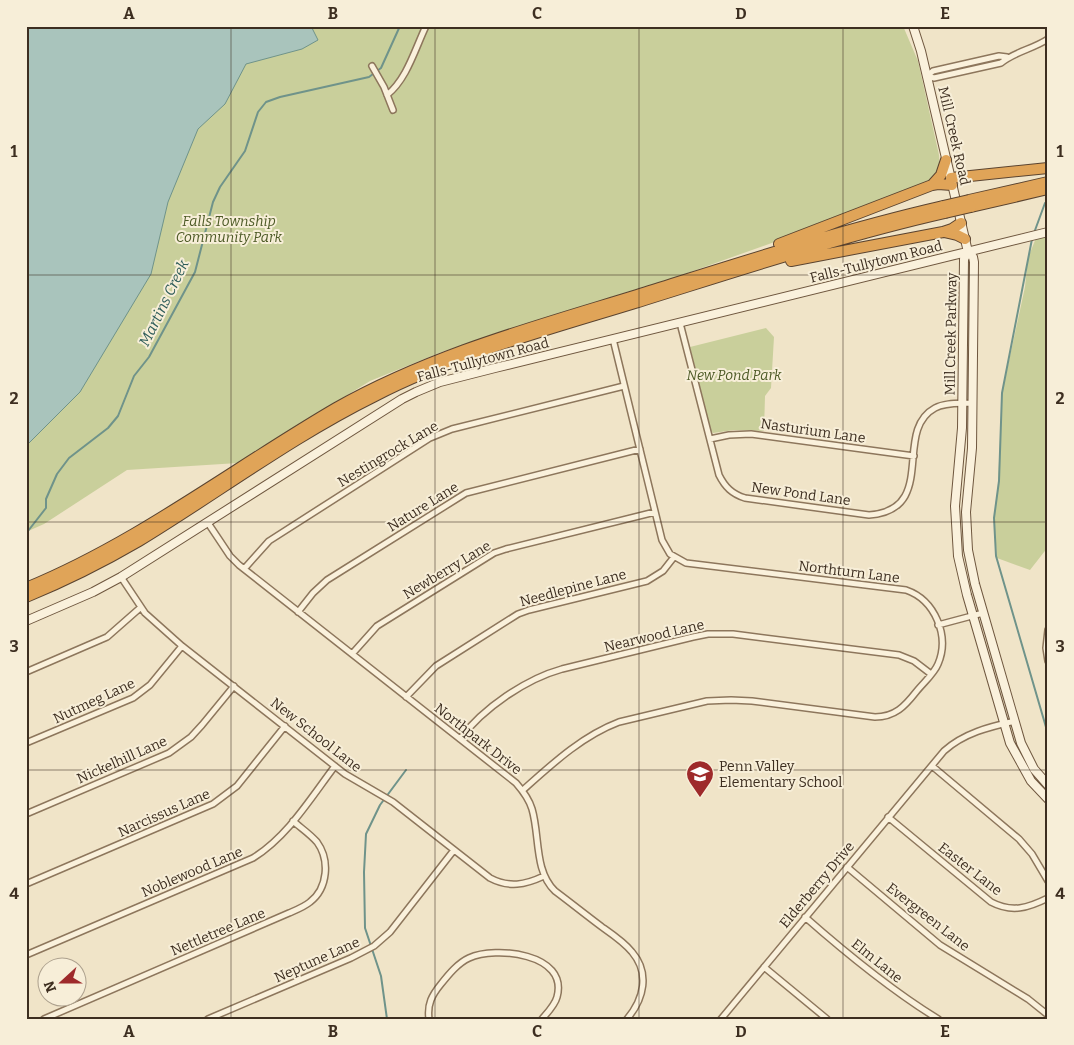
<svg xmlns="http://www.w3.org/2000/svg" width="1074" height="1045" font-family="Bitter,serif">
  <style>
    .green { fill: #c9cf9b }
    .water { fill: #a9c4bc; stroke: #6f938a }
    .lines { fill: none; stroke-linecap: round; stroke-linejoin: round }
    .stream { stroke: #6f938a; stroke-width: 2 }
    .street-casing { stroke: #8d765c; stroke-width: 8 }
    .secondary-casing { stroke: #6f573f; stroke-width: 10 }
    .highway-casing { stroke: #5b4430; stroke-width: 12 }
    .street { stroke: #faf1dc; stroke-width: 5 }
    .secondary { stroke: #faf1dc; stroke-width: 8 }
    .highway { stroke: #e0a458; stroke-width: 10 }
    .highway-bridge-casing { stroke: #5b4430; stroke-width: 12; stroke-linecap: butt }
    .highway-bridge { stroke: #e0a458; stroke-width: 10 }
    .grid { fill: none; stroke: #3d2e20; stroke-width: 1; stroke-opacity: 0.55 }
    .labels { text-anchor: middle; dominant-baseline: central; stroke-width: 4; stroke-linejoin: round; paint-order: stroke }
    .street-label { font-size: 14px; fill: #3d2e20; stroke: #f7eed8 }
    .park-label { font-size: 14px; font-style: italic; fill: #4d5a26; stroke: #f7eed8 }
    .poi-label { font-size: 14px; fill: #3d2e20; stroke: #f7eed8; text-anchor: start }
    .water-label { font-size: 15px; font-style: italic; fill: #2f5d5a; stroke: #f7eed8 }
    .neatline { fill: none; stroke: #3d2e20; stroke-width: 2 }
    .grid-label { font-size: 16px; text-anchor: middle; font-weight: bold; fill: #3d2e20 }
  </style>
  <rect width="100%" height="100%" fill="#f0e4c8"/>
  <!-- green -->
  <path class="green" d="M26,26H903L918,61L939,155L940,169L929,182L808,230L640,290L444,351L370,381L238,463L127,470L44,524L26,532Z
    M1048,235V547L1030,570L997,558L994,518L998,484L1002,393L1025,287L1028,258L1036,238Z
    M766,328L774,337L771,388L765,396L764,431L734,430L713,433L711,431L690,347Z"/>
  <!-- water -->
  <path class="water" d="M26,26H311L318,40L302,49L246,64L225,104L198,129L168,202L151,274L80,392L26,446Z"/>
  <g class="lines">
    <!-- stream -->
    <path class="stream" d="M1034,233L1045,203
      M1032,239L1002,393L999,481L994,518L996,556L1048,734
      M26,532L28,531L46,508V499L57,474L69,458L108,428L118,416L134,376L149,357L195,272L213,202L220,187L245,151L258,112L266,102L280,97L369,77L381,68L400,26
      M1047,817L1048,820
      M387,1019L381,976L365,928L364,872L366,834L380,805L406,770"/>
    <!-- street casing -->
    <g class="street-casing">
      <path id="street" d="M372,66L384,87L393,110
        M927,76L934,78L1001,63C1014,52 1033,49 1048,39
        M927,76L933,71L999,56L1007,57
        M387,95C407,79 415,49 426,26
        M680,323L719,475C725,487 732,494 745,498L869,515C939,510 892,431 935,408C946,402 961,404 973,403
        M710,439L729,435L751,434L914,456
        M208,523L230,556L239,565L516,783C523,791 529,799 532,809C540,836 534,871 555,891C571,903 586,915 602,927C612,934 624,942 632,952C650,973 644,999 627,1019
        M244,569L269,541L430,438L452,429L624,386
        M121,577L145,613L182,646L345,774L393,802L490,878C509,888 525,885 544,876
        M298,612L313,593L327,580L466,493L640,449
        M938,625L983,613
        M1048,630L1046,648L1048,661
        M352,654L377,626L494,553L506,549L655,512
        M26,672L107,637L140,608
        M406,697L436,666L518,614L529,610L647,581L663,571L674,557
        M460,739C483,708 526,679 562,669L693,637L708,634H733L899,655L914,661L931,674
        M26,743L133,698L150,685L182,646
        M932,766L1019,839L1032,854L1048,881
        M523,790C552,764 582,736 619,722L707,701L731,700L752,701L875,717C895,717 905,706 916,692C923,683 934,674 938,664C950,636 935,600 906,590L686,563L670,554L662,540L613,339
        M26,814L169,753L191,737L202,725L234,686
        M888,817L991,902C1012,913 1028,908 1048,898
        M847,867L940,945L1028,999L1048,1015
        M26,884L213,804L237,786L285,726
        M805,917C847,954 891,990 938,1019
        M26,955L253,858C288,836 310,799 335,766
        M764,967L827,1019
        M44,1019L289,913C296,910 304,907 310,902C328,888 330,860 317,842C310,834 301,828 293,821
        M208,1019L351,958L374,946L390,932L454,850
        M429,1019C427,1004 432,995 441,984C449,974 458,963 469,958C495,946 569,953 557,997C555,1005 548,1012 542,1019
        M721,1019L944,751C964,733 989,727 1015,721"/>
    </g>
    <!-- secondary casing -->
    <g class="secondary-casing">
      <path id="secondary" d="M913,26L921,51L968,252
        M968,252L964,259L962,428L955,506L958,556L967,595L1010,743L1031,781L1048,799
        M968,252L973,257L974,262L972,448L966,512L968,550L975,584L1021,743L1034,769L1048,785
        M26,621L93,592L121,577L402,399L416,392L440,382L495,368L1048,232"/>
    </g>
    <!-- highway casing -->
    <g class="highway-casing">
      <path id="highway" d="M951,178L1048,168
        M932,185L941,175L946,160
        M969,200L1048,182
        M971,207L1048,189
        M944,232L957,235L965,239
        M779,244L932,185L938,184L952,185
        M791,261L943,232L952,229L961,223
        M26,588C138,542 233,468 336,408C432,354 533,327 637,295C739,263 839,230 943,206
        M26,597C65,581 103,562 139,541C218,493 292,437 375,396C457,354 547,330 635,303C738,271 840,237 945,213"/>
    </g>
    <!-- street -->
    <use href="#street" class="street"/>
    <!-- secondary -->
    <use href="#secondary" class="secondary"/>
    <!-- highway -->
    <use href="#highway" class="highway"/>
    <!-- highway-bridge casing -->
    <g class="highway-bridge-casing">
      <path id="highway-bridge" d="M943,206L969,200
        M945,213L971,207"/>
    </g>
    <!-- highway-bridge -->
    <use href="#highway-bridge" class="highway-bridge"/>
  </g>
  <!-- grid -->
  <path class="grid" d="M231,26V1019M435,26V1019M639,26V1019M843,26V1019M26,275H1048M26,522H1048M26,770H1048"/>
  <!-- icons -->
  <defs>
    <g id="school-pin" transform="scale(1.4375)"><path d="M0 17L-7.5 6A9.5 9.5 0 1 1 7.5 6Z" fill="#9e2a2b" stroke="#f7eed8"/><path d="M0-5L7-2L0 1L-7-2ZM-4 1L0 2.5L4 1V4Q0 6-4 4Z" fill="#fff"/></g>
  </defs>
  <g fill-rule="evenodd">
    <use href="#school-pin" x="700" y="774"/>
  </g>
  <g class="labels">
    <!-- street labels -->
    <g class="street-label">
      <text transform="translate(954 136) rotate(77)">Mill Creek Road</text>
      <text transform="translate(876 262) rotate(-14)">Falls-Tullytown Road</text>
      <text transform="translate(951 334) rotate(-89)">Mill Creek Parkway</text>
      <text transform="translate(483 360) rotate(-15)">Falls-Tullytown Road</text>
      <text transform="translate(813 431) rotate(8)">Nasturium Lane</text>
      <text transform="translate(388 454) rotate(-31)">Nestingrock Lane</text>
      <text transform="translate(801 494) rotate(8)">New Pond Lane</text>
      <text transform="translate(423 507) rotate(-32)">Nature Lane</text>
      <text transform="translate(447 570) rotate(-31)">Newberry Lane</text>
      <text transform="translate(849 572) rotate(7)">Northturn Lane</text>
      <text transform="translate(573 588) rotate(-15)">Needlepine Lane</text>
      <text transform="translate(654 636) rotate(-13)">Nearwood Lane</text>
      <text transform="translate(94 701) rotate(-25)">Nutmeg Lane</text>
      <text transform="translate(316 735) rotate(38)">New School Lane</text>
      <text transform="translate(478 739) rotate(38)">Northpark Drive</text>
      <text transform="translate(122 760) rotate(-24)">Nickelhill Lane</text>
      <text transform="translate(164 813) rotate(-24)">Narcissus Lane</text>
      <text transform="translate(970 869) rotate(38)">Easter Lane</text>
      <text transform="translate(192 872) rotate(-23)">Noblewood Lane</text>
      <text transform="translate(817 885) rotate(-50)">Elderberry Drive</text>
      <text transform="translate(928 917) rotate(38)">Evergreen Lane</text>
      <text transform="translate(218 932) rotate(-23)">Nettletree Lane</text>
      <text transform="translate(317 960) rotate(-24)">Neptune Lane</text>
      <text transform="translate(877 961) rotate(39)">Elm Lane</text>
    </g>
    <!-- park labels -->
    <g class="park-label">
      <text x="229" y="221">Falls Township<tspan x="229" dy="16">Community Park</tspan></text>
      <text x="734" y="375">New Pond Park</text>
    </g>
    <!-- poi labels -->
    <g class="poi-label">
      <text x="719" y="766">Penn Valley<tspan x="719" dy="16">Elementary School</tspan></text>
    </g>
    <!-- water labels -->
    <g class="water-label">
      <text transform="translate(164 303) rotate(-64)">Martins Creek</text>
    </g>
  </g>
  <!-- border -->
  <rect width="1074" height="1045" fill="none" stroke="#f7eed8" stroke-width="55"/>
  <!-- north arrow -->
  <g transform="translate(62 982) rotate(249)"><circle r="24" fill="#f7eed8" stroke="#ada18e"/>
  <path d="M0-4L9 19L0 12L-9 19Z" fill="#9e2a2b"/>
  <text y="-8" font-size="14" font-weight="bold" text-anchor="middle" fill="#3d2e20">N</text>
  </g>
  <rect x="28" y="28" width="1018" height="990" class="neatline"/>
  <g class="grid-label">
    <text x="129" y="19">A</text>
    <text x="333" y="19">B</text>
    <text x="537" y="19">C</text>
    <text x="741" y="19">D</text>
    <text x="945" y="19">E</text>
    <text x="14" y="157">1</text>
    <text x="1060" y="157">1</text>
    <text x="14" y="404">2</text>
    <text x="1060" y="404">2</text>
    <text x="14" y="652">3</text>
    <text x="1060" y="652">3</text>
    <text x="14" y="899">4</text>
    <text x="1060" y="899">4</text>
    <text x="129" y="1037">A</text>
    <text x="333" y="1037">B</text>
    <text x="537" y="1037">C</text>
    <text x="741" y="1037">D</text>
    <text x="945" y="1037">E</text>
  </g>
</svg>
